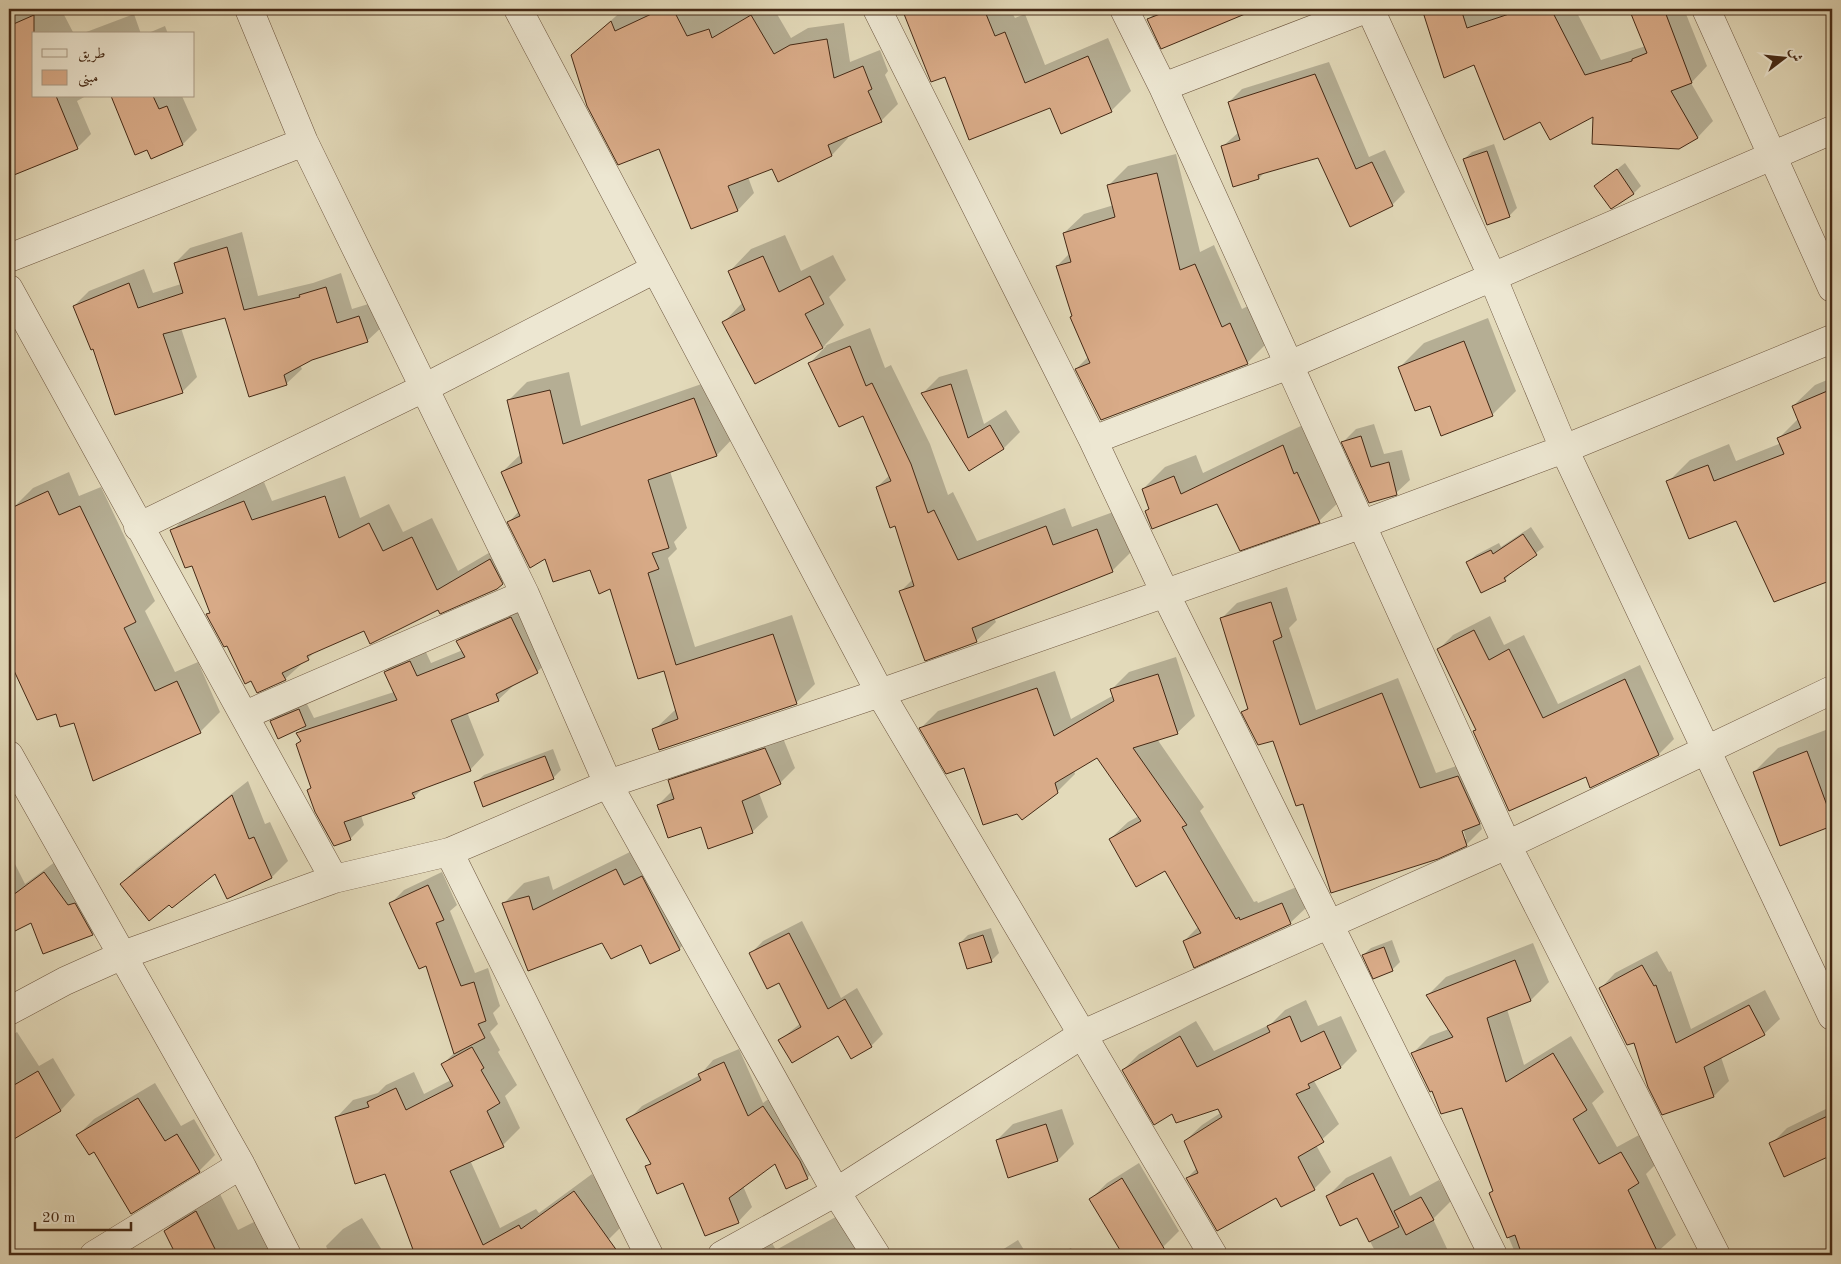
<svg xmlns="http://www.w3.org/2000/svg" width="1841" height="1264" font-family="'Old Standard TT',Amiri,serif">
  <style>
    .shadow { fill: #0003; fill-rule: evenodd }
    .building { fill: #d9ab88; stroke: #452915 }
    .lines { fill: none; stroke-linecap: round; stroke-linejoin: round }
    .minor-casing { stroke: #6c553e; stroke-width: 29 }
    .minor { stroke: #ede7d2; stroke-width: 28 }
  </style>
  <rect width="100%" height="100%" fill="#e3daba"/>
  <filter id="stains"><feTurbulence type="fractalNoise" baseFrequency=".004" numOctaves="4"/><feColorMatrix values="0 0 0 0 .2 0 0 0 0 .09 0 0 0 0 .02 0 0 0 .5 -.17"/></filter>
  <radialGradient id="worn" r=".72"><stop offset=".6" stop-color="#630" stop-opacity="0"/><stop offset="1" stop-color="#630" stop-opacity=".3"/></radialGradient>
  <!-- shadow -->
  <path class="shadow" d="M9,9H61L74,34H34V96H86L77,101L91,134L77,148L19,171L9,152Z
    M624,9H629L632,15L645,9H774L791,38L808,28L844,23L850,62L880,50L888,71L885,75L898,104L881,121L847,135L848,138L832,155L779,180L773,167L748,177L754,193L738,210L660,148L572,55Z
    M896,9H1010L1015,18L1025,14L1045,65L1108,38L1131,91L1111,111L1050,106L946,75L904,10L897,12Z
    M1159,9H1215L1218,15L1148,20Z
    M1424,9H1481L1483,13L1494,9H1575L1601,60L1646,46L1631,9H1684L1707,66L1691,83L1713,121L1698,137L1679,148L1595,115L1541,120L1475,63L1445,76Z
    M134,14L141,34H81Z
    M165,26L168,34H146Z
    M1329,62L1369,157L1385,150L1405,192L1392,205L1319,156L1265,172L1259,178L1223,146L1239,132L1229,102L1242,89Z
    M112,96H182L197,130L183,144L152,158Z
    M1494,144L1517,208L1509,216L1464,159L1472,152Z
    M1176,154L1200,252L1214,245L1242,309L1250,305L1266,344L1247,363L1076,369L1088,357L1057,266L1070,253L1064,233L1084,214L1114,205L1109,185L1128,166Z
    M1625,163L1641,186L1634,193L1611,207L1596,186Z
    M242,232L258,296L313,283L341,273L352,309L375,302L383,326L367,341L311,359L300,365L302,369L286,384L225,316L181,328L197,377L182,392L94,347L74,306L89,291L144,269L153,293L181,284L175,263L190,248Z
    M785,235L801,271L833,255L846,280L829,297L844,325L824,346L870,328L885,368L891,365L930,444L948,495L953,492L977,541L1065,508L1072,527L1116,511L1131,552L1112,571L994,618L996,622L976,641L900,592L913,579L896,524L877,487L890,475L864,414L810,363L827,345L756,382L724,322L743,302L729,272L751,249Z
    M1488,318L1516,391L1492,415L1431,404L1400,367L1424,343Z
    M967,369L984,424L1006,410L1020,432L1004,448L969,469L923,393L939,377Z
    M569,372L581,426L713,380L735,436L717,455L670,471L687,528L674,542L677,549L668,558L695,647L792,615L815,684L796,703L654,730L676,709L665,669L611,588L590,568L546,557L509,522L519,511L502,472L521,454L508,401L527,382Z
    M1832,378V587L1828,580L1737,519L1668,482L1690,460L1729,444L1736,461L1781,443L1779,438L1799,418L1793,406L1815,385Z
    M1305,424L1341,500L1319,521L1218,502L1146,511L1150,508L1143,489L1165,467L1196,455L1203,473Z
    M1374,424L1384,454L1402,450L1410,480L1396,493L1343,442L1356,429Z
    M69,472L79,496L101,487L155,601L145,611L175,672L198,662L220,712L200,732L75,721L56,712L38,718L9,657V586L40,570L13,508L33,488Z
    M345,476L360,518L389,504L403,532L432,518L458,571L511,540L522,563L496,588L365,630L316,651L285,679L228,644L208,615L211,611L193,564L172,531L192,510L264,482L272,501Z
    M1531,527L1544,547L1512,571L1505,580L1468,562L1476,555L1499,543L1501,547Z
    M1287,587L1297,620L1289,628L1316,710L1398,678L1436,773L1474,760L1495,807L1480,822L1482,829L1466,845L1304,802L1274,739L1243,712L1249,706L1221,619L1237,603ZM1462,825L1466,839H1463L1459,826Z
    M525,604L551,658L537,672L513,686L498,700L467,712L484,755L470,770L424,787L414,797L361,815L364,825L350,839L309,790L312,787L302,740L298,733L306,725L279,737L271,722L279,714L306,702L314,718L394,692L385,672L399,658L424,648L431,663L463,650L458,641L471,627Z
    M1490,616L1504,645L1524,635L1558,704L1640,665L1674,739L1659,754L1591,786L1586,775L1474,732L1477,728L1438,650L1453,635Z
    M1176,657L1195,716L1177,733L1157,739L1204,807L1200,811L1254,902L1257,901L1258,903L1299,886L1308,906L1290,923L1184,941L1199,926L1165,869L1110,839L1128,822L1139,816L1098,756L1074,771L1075,774L1057,792L965,767L921,728L938,711L1055,671L1071,719L1114,695L1112,689L1129,672Z
    M1831,728L1832,825L1781,844L1754,772L1778,748Z
    M781,733L795,768L780,783L759,793L768,817L752,832L658,805L673,790L670,781L685,765Z
    M553,749L561,770L553,778L476,782L484,775Z
    M248,781L265,824L270,822L288,861L272,877L228,898L216,872L170,903L121,884L137,868Z
    M636,849L699,929L679,949L642,943L603,941L504,903L524,883L549,876L553,890Z
    M59,859L106,920L92,934L31,922L9,933V864L14,862L25,884Z
    M442,872L457,905L450,911L475,973L488,968L500,1006L493,1013L498,1024L490,1032L500,1050L498,1052L517,1085L505,1096L520,1128L503,1145L470,1160L500,1228L536,1209L539,1213L592,1174L626,1222L608,1240L587,1255H415L386,1173L336,1118L353,1100L378,1093L386,1085L414,1072L424,1094L451,1080L443,1064L455,1052L427,964L390,904L404,890Z
    M802,921L841,998L857,988L883,1034L871,1046L838,1034L780,1040L801,1023L780,981L751,953L763,941Z
    M991,928L999,953L991,961L960,943L968,935Z
    M1392,940L1400,962L1392,970L1363,955L1371,948Z
    M1533,943L1549,982L1531,1000L1507,1009L1524,1065L1571,1036L1604,1092L1592,1103L1617,1147L1639,1135L1656,1164L1646,1174L1676,1235L1654,1255H1516L1490,1193L1494,1189L1462,1106L1432,1089L1412,1054L1430,1036L1449,1029L1428,995L1446,977Z
    M1657,951L1669,972L1671,971L1691,1029L1765,990L1780,1019L1764,1034L1721,1057L1729,1081L1714,1096L1663,1113L1634,1041L1600,989L1615,973Z
    M1306,1000L1318,1026L1341,1016L1357,1051L1341,1067L1314,1081L1339,1124L1316,1145L1331,1172L1314,1189L1277,1196L1187,1178L1197,1168L1185,1141L1202,1125L1222,1112L1219,1107L1173,1113L1123,1070L1139,1054L1196,1021L1214,1051L1271,1024L1285,1010Z
    M17,1032L39,1066L53,1058L75,1095L61,1110L9,1141V1037Z
    M739,1049L763,1103L777,1093L821,1164L807,1178L776,1162L743,1186L752,1207L738,1222L684,1182L647,1167L651,1162L628,1120L642,1106L700,1075L713,1060Z
    M155,1083L181,1126L194,1119L215,1155L199,1171L131,1212L94,1150L78,1135L94,1119Z
    M1832,1106V1153L1785,1175L1771,1144L1787,1128Z
    M1062,1109L1074,1144L1058,1160L997,1140L1013,1124Z
    M1391,1156L1410,1196L1439,1180L1451,1201L1433,1219L1450,1255H1377L1357,1216L1328,1196L1346,1178Z
    M1139,1163L1179,1231L1163,1247L1149,1255H1125L1091,1199L1107,1183Z
    M218,1190L238,1230L256,1221L272,1252L295,1240L303,1255H177L165,1231L187,1209Z
    M841,1214L858,1246L849,1255H752L772,1243L776,1250Z
    M362,1218L385,1255H330L326,1246L343,1229Z
    M1018,1240L1027,1255H994Z
    M638,1246L643,1255H621Z
    M1071,1248L1075,1255H1056Z"/>
  <!-- building -->
  <path class="building" d="M662,9H673L687,36L709,29L712,38L751,15L774,54L790,45L827,39L834,78L863,66L872,89L868,91L882,122L828,145L832,156L778,182L772,169L728,186L738,211L691,229L659,149L618,165L587,106L571,55L611,21L615,31Z
    M902,9H984L995,36L1005,32L1025,83L1088,56L1112,112L1061,134L1050,108L969,140L945,77L931,82Z
    M1173,9H1257L1161,49L1147,19Z
    M1422,9H1461L1467,28L1524,9H1551L1585,75L1632,61V59L1647,53L1629,9H1664L1692,83L1671,91L1698,138L1679,149L1592,144L1593,117L1550,140L1540,122L1504,140L1474,65L1444,78Z
    M34,15V96H56L78,149L9,177V26Z
    M1315,74L1356,169L1372,162L1393,206L1350,227L1318,158L1258,175L1259,179L1233,187L1221,146L1240,140L1228,102Z
    M111,96H153L159,109L167,106L183,145L151,159L147,150L135,155Z
    M1487,151L1510,217L1487,225L1463,159Z
    M1617,169L1634,194L1611,209L1594,186Z
    M1157,173L1180,270L1195,264L1222,327L1230,323L1248,364L1101,420L1075,369L1090,363L1070,317L1072,316L1056,266L1071,262L1063,233L1115,217L1107,185Z
    M227,247L244,310L300,297L299,295L326,287L337,323L359,316L368,342L312,360L284,375L287,385L249,397L225,318L163,334L183,393L115,415L93,349L91,350L73,306L129,283L138,308L183,293L174,263Z
    M763,256L779,292L810,276L824,304L805,314L823,348L755,384L722,322L745,310L728,271Z
    M1464,341L1493,416L1441,436L1430,406L1415,411L1398,367Z
    M850,346L866,386L872,383L911,464L928,513L934,510L958,560L1046,526L1053,545L1097,529L1113,572L972,628L977,642L925,661L899,591L914,586L895,526L890,528L876,487L891,481L863,416L839,427L808,363Z
    M951,384L968,438L990,425L1004,449L969,471L921,393Z
    M1832,389V580L1774,602L1736,521L1689,539L1666,481L1708,465L1714,481L1784,454L1777,438L1801,428L1792,406Z
    M550,390L563,444L694,398L717,456L648,480L669,548L652,553L659,569L648,573L676,665L773,634L797,704L659,750L652,729L678,719L664,671L638,679L610,589L599,594L590,570L553,582L545,559L530,568L507,522L520,516L501,472L522,463L507,400Z
    M1361,436L1371,467L1389,462L1397,495L1369,503L1341,442Z
    M1283,445L1294,474L1297,472L1320,523L1240,551L1217,504L1152,529L1145,511L1149,509L1142,489L1174,476L1181,494Z
    M48,491L59,515L80,506L136,622L124,628L155,691L177,681L201,733L93,781L74,723L60,727L56,714L37,720L9,660V509Z
    M325,496L339,538L369,523L383,551L412,537L437,590L490,559L503,584L497,589L440,614L438,610L370,644L364,631L307,656L309,660L282,673L286,680L257,693L251,681L245,684L227,646L224,647L206,614L210,613L192,566L185,568L170,530L244,501L252,520Z
    M1523,534L1537,555L1504,578L1506,581L1481,593L1466,562L1491,550L1493,554Z
    M1271,602L1282,637L1273,641L1300,725L1382,693L1420,788L1458,776L1480,824L1462,831L1467,846L1438,859L1331,893L1303,804L1296,806L1273,741L1258,745L1241,712L1248,709L1220,618Z
    M511,617L538,673L496,694L499,701L451,720L471,771L412,793L415,798L344,822L351,840L334,846L315,812L307,790L311,788L296,744L301,741L296,733L397,700L384,672L410,661L417,676L465,657L456,641Z
    M1474,630L1489,660L1509,649L1543,718L1625,679L1659,755L1590,788L1586,777L1509,811L1473,731L1476,730L1437,649Z
    M1158,674L1178,734L1133,748L1187,825L1182,827L1236,919L1239,917L1240,920L1282,903L1291,924L1194,968L1183,941L1201,933L1165,871L1136,887L1109,839L1141,821L1097,758L1055,783L1058,793L1022,820L1017,814L983,825L964,768L946,774L919,728L1037,688L1054,736L1114,701L1110,689Z
    M299,709L306,726L278,739L270,721Z
    M765,748L781,784L742,801L753,833L708,849L701,827L668,838L657,805L674,799L668,780Z
    M1807,751L1832,819V826L1780,846L1753,772Z
    M545,756L554,779L483,807L474,782Z
    M232,795L249,839L254,837L272,878L227,899L215,874L172,908L169,905L149,921L120,884Z
    M616,869L624,885L642,876L680,950L650,964L641,945L611,959L602,943L528,971L502,903L529,896L533,910Z
    M44,872L68,905L75,903L93,935L43,954L31,923L9,934V898Z
    M428,885L444,920L436,923L461,986L474,982L486,1021L478,1024L485,1038L454,1054L426,966L419,969L389,903Z
    M789,933L828,1009L845,999L872,1047L851,1059L838,1036L792,1063L778,1040L801,1027L779,983L767,989L749,953Z
    M983,935L992,962L967,969L959,943Z
    M1384,947L1393,971L1373,979L1362,955Z
    M1515,960L1531,1001L1487,1018L1506,1082L1553,1053L1587,1110L1573,1119L1599,1164L1621,1152L1639,1183L1628,1190L1659,1255H1522L1515,1235L1507,1238L1489,1193L1493,1191L1462,1108L1441,1114L1432,1091L1430,1092L1411,1053L1453,1037L1426,995Z
    M1642,965L1654,986L1656,985L1676,1043L1749,1005L1765,1035L1704,1067L1714,1097L1662,1115L1648,1087L1634,1043L1627,1045L1599,988Z
    M1290,1016L1301,1042L1324,1031L1341,1068L1308,1084L1310,1088L1296,1094L1324,1142L1298,1157L1315,1190L1281,1207L1276,1198L1217,1231L1186,1178L1198,1173L1184,1141L1222,1117L1218,1109L1176,1123L1172,1114L1154,1125L1122,1070L1180,1036L1197,1067L1270,1032L1267,1026Z
    M472,1047L484,1068L481,1070L500,1103L487,1111L504,1147L450,1171L483,1245L519,1225L521,1229L574,1191L620,1255H415L385,1174L355,1184L335,1117L369,1107L367,1102L396,1088L406,1110L453,1086L441,1064Z
    M724,1062L748,1116L763,1106L800,1161L808,1179L786,1189L775,1164L729,1198L739,1223L705,1236L683,1183L657,1194L645,1166L651,1164L626,1119L701,1080L698,1074Z
    M38,1071L61,1111L9,1142V1088Z
    M138,1098L165,1141L177,1134L200,1172L131,1214L94,1152L89,1155L76,1135Z
    M1832,1114V1155L1784,1177L1769,1143Z
    M1046,1124L1058,1161L1008,1178L996,1140Z
    M1373,1173L1399,1227L1369,1242L1357,1218L1340,1226L1326,1196Z
    M1122,1178L1168,1255H1123L1089,1199Z
    M1421,1197L1434,1220L1406,1235L1394,1211Z
    M196,1211L218,1255H176L164,1231Z"/>
  <g class="lines">
    <!-- minor casing -->
    <g class="minor-casing">
      <path id="minor" d="M249,9L304,142L525,594L608,784L836,1192L876,1255
        M518,9L880,693L1213,1255
        M877,9L1093,440L1165,593L1493,1255
        M1124,9L1163,87L1507,845L1716,1255
        M1370,9L1492,276L1564,449L1832,1016
        M1706,9L1832,288
        M1163,87L1366,9
        M9,258L304,142
        M9,289C116,487 227,682 334,879
        M1093,440L1289,365L1832,130
        M138,527L424,388L655,269
        M245,715L525,594
        M9,755L241,1165L287,1255
        M449,852L649,1255
        M9,1011L65,981L123,955L334,879L449,852L608,784L880,693L1360,525L1564,449L1832,339
        M94,1255L241,1165
        M722,1255L836,1192L1083,1034L1507,845L1832,690"/>
    </g>
    <!-- minor -->
    <use href="#minor" class="minor"/>
  </g>
  <!-- margin -->
  <rect width="1841" height="1264" fill="none" stroke="#e3daba" stroke-width="30"/>
  <rect x="10" y="10" width="1821" height="1244" fill="none" stroke="#452915" stroke-width="2.5"/>
  <rect x="15" y="15" width="1811" height="1234" fill="none" stroke="#452915"/>
  <!-- legend -->
  <rect x="32" y="32" width="162" height="65" fill="#ede7d2" stroke="#aa9b86"/>
  <rect x="42" y="49" width="25" height="8" fill="#ede7d2" stroke="#aa9b86"/>
  <text x="78" y="58" font-size="15" fill="#452915">طريق</text>
  <rect x="42" y="70" width="25" height="15" fill="#d9ab88" stroke="#aa9b86"/>
  <text x="78" y="82" font-size="15" fill="#452915">مبنى</text>
  <!-- north arrow -->
  <g transform="translate(1784 58) rotate(74)" stroke="#ede7d2" stroke-width="4" paint-order="stroke">
  <path d="M0-4L9 19L0 12L-9 19Z" fill="#452915"/>
  <text y="-8" font-size="14" font-weight="bold" text-anchor="middle" fill="#452915">ش</text>
  </g>
  <!-- scale -->
  <path d="M35 1222v8h96v-8" fill="none" stroke="#452915" stroke-width="2.5"/>
  <text x="42" y="1222" font-size="15" fill="#452915" stroke="#ede7d2" stroke-width="4" paint-order="stroke">20 m</text>
  <rect width="100%" height="100%" filter="url(#stains)"/>
  <rect width="100%" height="100%" fill="url(#worn)"/>
</svg>
